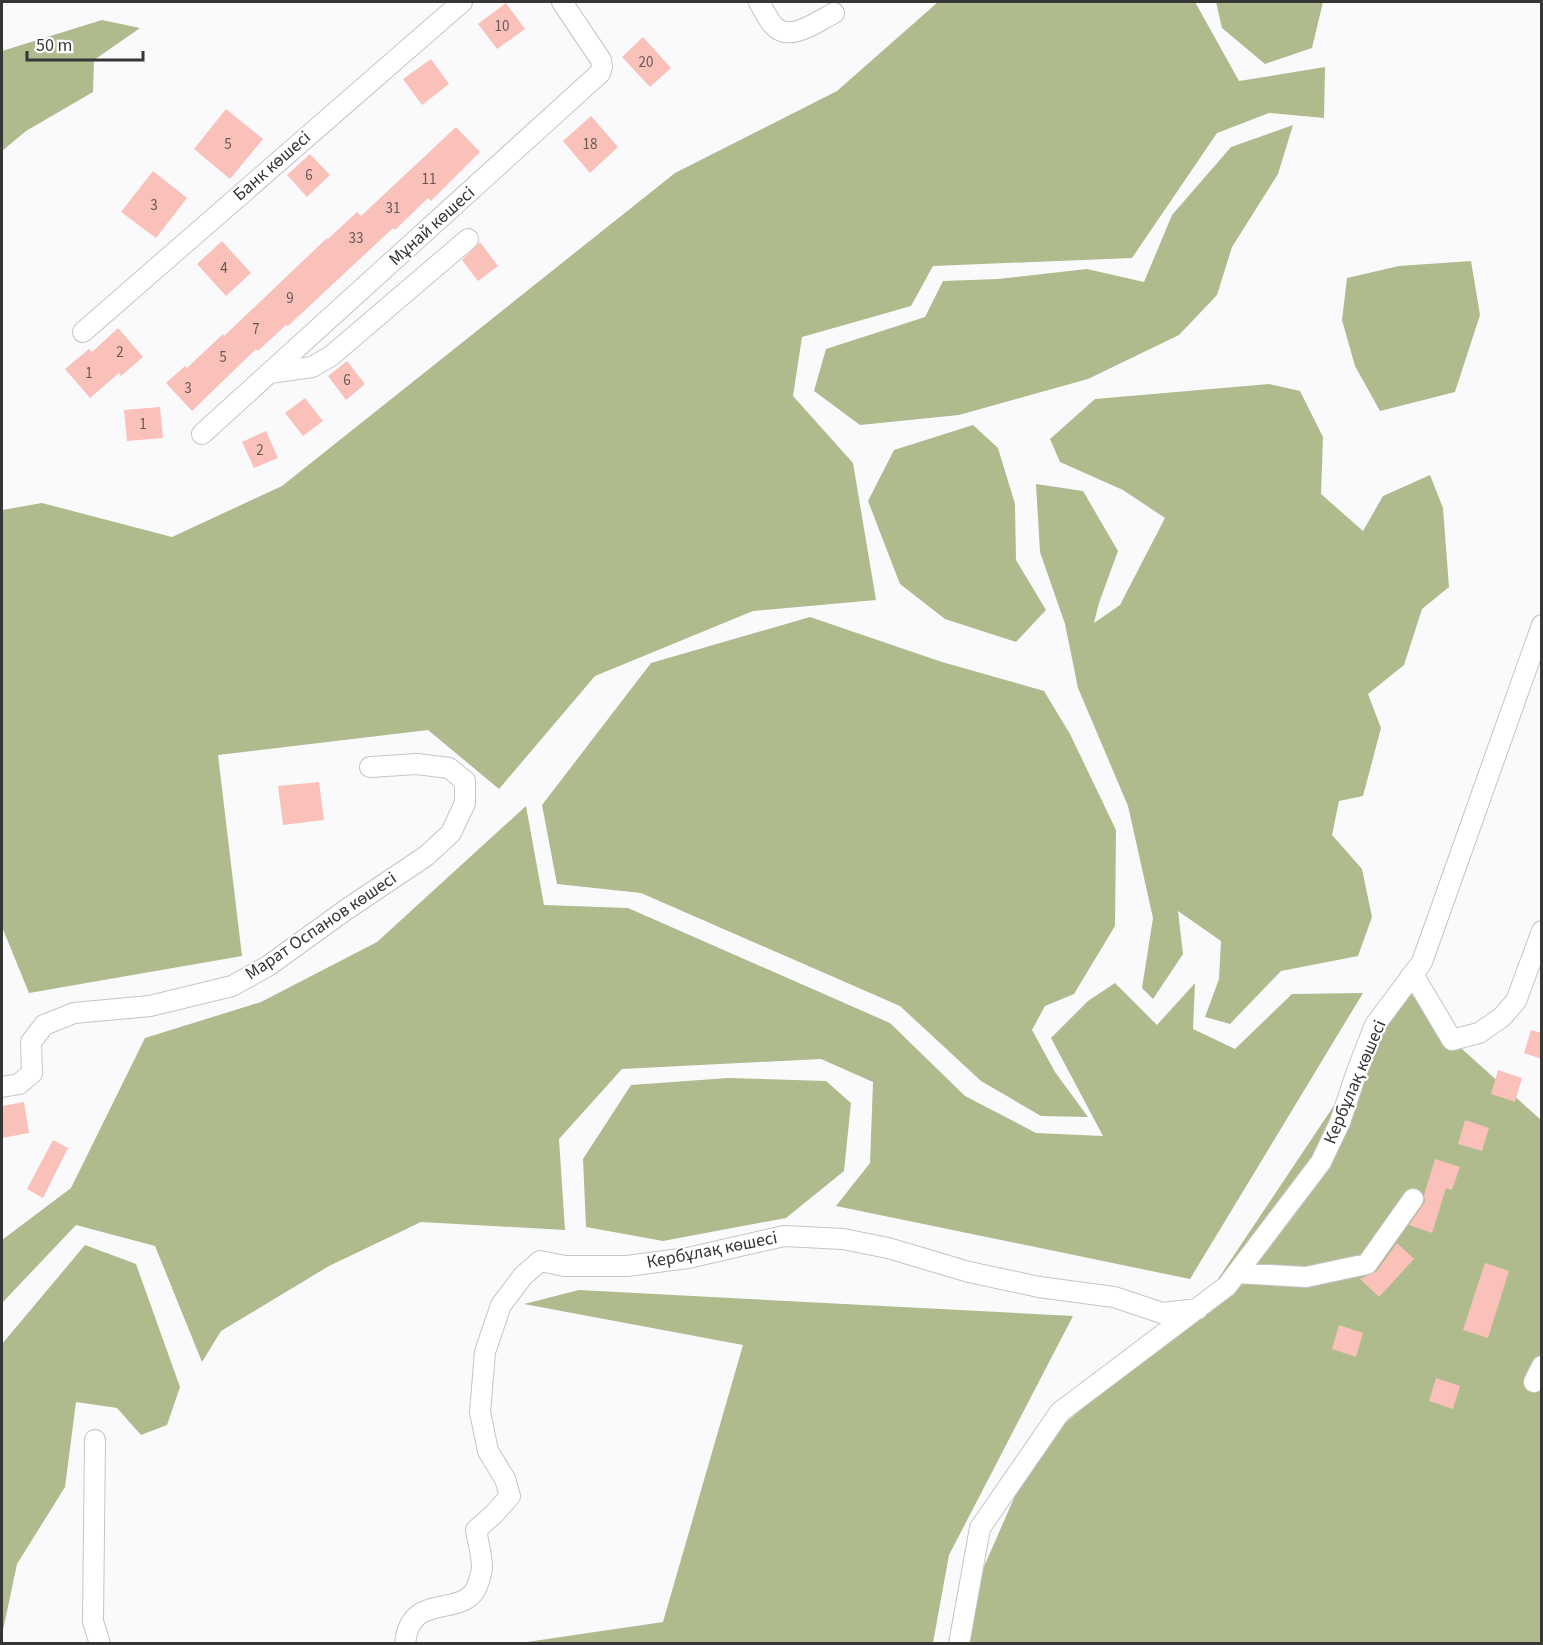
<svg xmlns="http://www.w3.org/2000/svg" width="1543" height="1645" font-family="'Source Sans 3',sans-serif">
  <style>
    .forest { fill: #afbb8c }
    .building { fill: #f9c1b9 }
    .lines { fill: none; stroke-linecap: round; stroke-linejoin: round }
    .minor-casing { stroke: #c5c5c8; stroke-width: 22 }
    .minor { stroke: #fff; stroke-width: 20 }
    .labels { text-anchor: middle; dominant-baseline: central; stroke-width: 4.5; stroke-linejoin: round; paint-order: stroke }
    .number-label { font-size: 15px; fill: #675958 }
    .street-label { font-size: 18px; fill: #363637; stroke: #fff }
  </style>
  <rect width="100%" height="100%" fill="#fafafd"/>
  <!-- forest -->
  <path class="forest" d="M938,2H1195L1239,81L1325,67L1324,118L1269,113L1217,133L1132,258L933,266L911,306L802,337L793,396L853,463L876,600L753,611L595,676L499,789L428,730L218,755L242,956L29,993L2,927V510L42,503L172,537L282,486L675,173L837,91Z
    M1216,2H1323L1312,48L1265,64L1222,28Z
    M102,20L140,28L94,60L93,92L26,131L2,151V51Z
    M1293,125L1278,174L1232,247L1217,295L1179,335L1088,379L959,415L860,425L814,391L826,349L925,317L943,281L998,279L1087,269L1144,282L1172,215L1231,147Z
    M1471,261L1480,315L1455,392L1380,411L1355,366L1342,320L1347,278L1399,266Z
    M1269,384L1300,391L1323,437L1321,494L1363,531L1383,496L1430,475L1443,508L1449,587L1422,609L1404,665L1368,694L1381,728L1363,796L1339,801L1332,835L1362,869L1372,917L1358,956L1281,971L1230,1024L1205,1017L1219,979L1221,941L1178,911L1183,954L1153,999L1142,988L1153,918L1128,806L1078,688L1065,624L1040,552L1036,484L1083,491L1118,551L1099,603L1094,623L1120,605L1165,518L1123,490L1060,462L1050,439L1095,399Z
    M973,425L998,448L1015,504L1016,560L1046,610L1016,642L945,619L900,584L868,501L894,450Z
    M810,617L942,662L1044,691L1070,734L1116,830L1115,926L1074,994L1045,1006L1032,1030L1055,1072L1088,1117L1041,1116L981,1081L900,1006L641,893L557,884L542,805L651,663Z
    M526,806L544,905L628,908L890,1023L965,1096L1036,1133L1103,1136L1051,1038L1088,1001L1115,983L1157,1025L1195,983L1193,1029L1235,1049L1292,994L1363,993L1190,1279L836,1206L870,1163L873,1082L821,1059L622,1069L559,1139L565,1230L421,1222L329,1266L221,1331L202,1362L155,1246L76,1225L2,1303V1240L71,1188L145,1038L261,1002L377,942Z
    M1404,986L1452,1040L1541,1120V1643L961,1644L972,1594L1036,1448L1198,1309L1357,1071Z
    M728,1078L826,1081L851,1103L844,1171L786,1218L663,1241L586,1227L583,1159L631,1085Z
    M85,1245L136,1264L180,1387L167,1425L141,1435L117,1408L76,1402L65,1487L17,1564L2,1635V1344Z
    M579,1290L1073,1316L949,1555L933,1643H520L663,1622L743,1345L524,1304Z"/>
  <!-- building -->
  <path class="building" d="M506,3L525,29L497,49L478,24Z
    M643,37L671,68L650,87L622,57Z
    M431,59L449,84L422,105L403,79Z
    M226,109L263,139L230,179L194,149Z
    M591,116L618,147L590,173L563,141Z
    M456,127L480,152L431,201L428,198L395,230L393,228L288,326L286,325L258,351L256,349L192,411L166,383L185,366L187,368L223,334L224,336L327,238L328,239L357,212L361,216Z
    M310,154L330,175L307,197L287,175Z
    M153,171L187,198L156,238L121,212Z
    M222,241L251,273L226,296L197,264Z
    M480,242L498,266L478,281L462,260Z
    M118,328L143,357L121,376L119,373L90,398L65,369L89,349L92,352Z
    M347,361L365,384L346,400L328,376Z
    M305,398L323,421L303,436L285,413Z
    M160,407L163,438L127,441L124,410Z
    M266,431L278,458L254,468L242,442Z
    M319,782L324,820L283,825L278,786Z
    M1531,1030L1542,1033V1059L1524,1053Z
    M1498,1070L1522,1078L1515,1102L1491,1094Z
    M24,1102L29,1133L2,1138V1106Z
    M1465,1120L1489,1128L1482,1151L1458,1144Z
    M53,1140L68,1148L43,1198L27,1189Z
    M1435,1159L1460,1167L1452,1190L1446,1188L1432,1233L1409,1225L1423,1205L1425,1201L1424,1195Z
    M1397,1243L1414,1259L1379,1297L1360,1279L1377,1271Z
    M1485,1263L1509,1271L1488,1338L1463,1330Z
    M1339,1325L1363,1333L1356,1357L1332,1349Z
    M1436,1378L1460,1386L1453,1409L1429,1401Z"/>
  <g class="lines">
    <!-- minor casing -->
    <g class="minor-casing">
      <path id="minor" d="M759,2C763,9 768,20 774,26C790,43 818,21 834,13
        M83,332L462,2
        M270,373L312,367L331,356L468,239
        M202,434L600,73L602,67L601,60L562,2
        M1410,977L1417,981L1452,1040L1479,1033L1502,1017L1516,1001L1542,931
        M2,1087L19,1084L32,1073L31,1042L44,1025L74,1013L150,1006L232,986L268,966L347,909L426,856L451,833L465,803V781L449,768L417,764L370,767
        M1237,1273L1306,1277L1367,1264L1413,1199
        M1534,1382L1542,1366
        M95,1440L93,1621L100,1644
        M405,1644C410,1587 468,1623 479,1581C480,1576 482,1571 482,1567C482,1555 478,1542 476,1530L494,1514L510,1496L505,1479L488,1451L480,1412L485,1352L501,1305L523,1276L540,1261L565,1266H627L688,1258L784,1236L843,1239L888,1248L969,1272L1039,1287L1114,1297L1162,1313L1198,1309
        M959,1644L980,1528L1060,1412L1227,1286L1321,1162L1340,1122L1357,1071L1375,1025L1422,962L1542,625"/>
    </g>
    <!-- minor -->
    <use href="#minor" class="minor"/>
  </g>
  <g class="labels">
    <!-- number labels -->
    <g class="number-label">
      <text x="502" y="26">10</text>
      <text x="646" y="62">20</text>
      <text x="228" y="144">5</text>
      <text x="590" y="144">18</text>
      <text x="309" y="175">6</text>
      <text x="429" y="179">11</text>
      <text x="154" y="205">3</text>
      <text x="393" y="208">31</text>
      <text x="356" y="238">33</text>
      <text x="224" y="268">4</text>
      <text x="290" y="298">9</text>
      <text x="256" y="329">7</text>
      <text x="120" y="352">2</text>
      <text x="223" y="357">5</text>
      <text x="89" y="373">1</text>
      <text x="347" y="380">6</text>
      <text x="188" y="388">3</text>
      <text x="143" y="424">1</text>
      <text x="260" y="450">2</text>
    </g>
    <!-- street labels -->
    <g class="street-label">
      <text transform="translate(272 166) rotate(-41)">Банк көшесі</text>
      <text transform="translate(432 226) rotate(-42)">Мұнай көшесі</text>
      <text transform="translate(321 926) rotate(-34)">Марат Оспанов көшесі</text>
      <text transform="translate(1355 1082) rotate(-67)">Кербұлақ көшесі</text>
      <text transform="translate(712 1250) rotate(-11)">Кербұлақ көшесі</text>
    </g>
  </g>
  <!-- border -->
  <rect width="1543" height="1645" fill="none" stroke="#363637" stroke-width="6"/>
  <!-- scale -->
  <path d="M27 51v9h116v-9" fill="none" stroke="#363637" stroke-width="3"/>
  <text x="36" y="51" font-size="18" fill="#363637" stroke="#ffffff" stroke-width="4.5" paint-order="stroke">50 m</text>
</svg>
